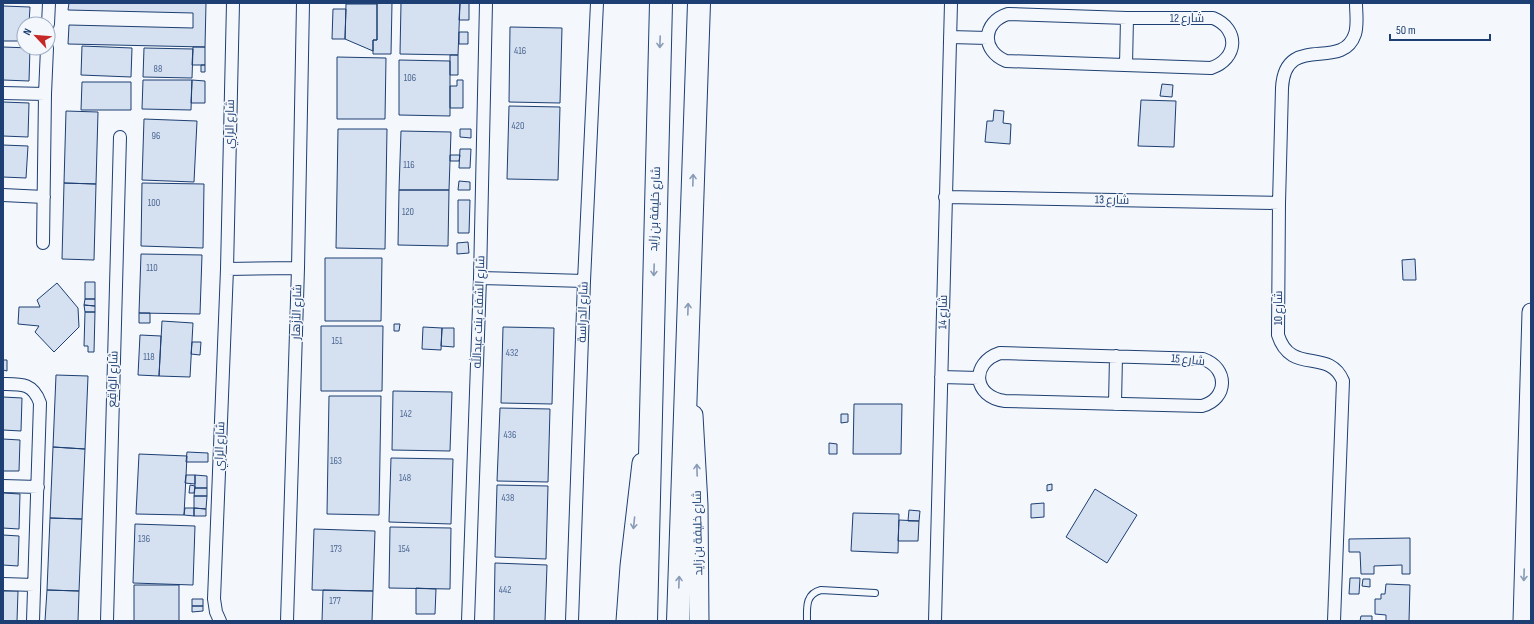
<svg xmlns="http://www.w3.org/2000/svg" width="1534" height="624" font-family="'Sofia Sans Condensed',Cairo,sans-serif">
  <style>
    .building { fill: #d5e0f0; stroke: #1d3f73 }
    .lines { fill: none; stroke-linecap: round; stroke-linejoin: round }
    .lane-casing { stroke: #1d3f73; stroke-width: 8 }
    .street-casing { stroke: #1d3f73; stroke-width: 14 }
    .secondary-casing { stroke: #1d3f73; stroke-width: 19 }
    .primary-casing { stroke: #1d3f73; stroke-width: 21 }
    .highway-casing { stroke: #1d3f73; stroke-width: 24 }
    .lane { stroke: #f4f7fb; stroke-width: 6 }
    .street { stroke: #f4f7fb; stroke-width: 12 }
    .secondary { stroke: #f4f7fb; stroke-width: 17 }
    .primary { stroke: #f4f7fb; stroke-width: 19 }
    .highway { stroke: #f4f7fb; stroke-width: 22 }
    .oneway { stroke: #889bb7 }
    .labels { text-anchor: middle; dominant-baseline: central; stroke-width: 3; stroke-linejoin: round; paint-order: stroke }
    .number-label { font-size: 10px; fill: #4b6792 }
    .street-label { font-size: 12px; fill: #1d3f73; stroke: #f4f7fb }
  </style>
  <rect width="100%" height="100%" fill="#f4f7fb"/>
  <!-- building -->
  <path class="building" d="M69,3H206L205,47L68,44L69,25L193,28V13L68,10Z
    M377,3H392L391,54H373V40H377Z
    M401,3H460L458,55L400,54Z
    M460,3H469V20H459Z
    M346,4H377V40H373V51L345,39Z
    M3,6L30,7L29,24H24V41H3Z
    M333,9H346L345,39H332Z
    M510,27L562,28L560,103L509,102Z
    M459,32H468V44H459Z
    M82,46L132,48L131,77L81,75Z
    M3,47L30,48L29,81L3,80Z
    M193,47H205V65H192Z
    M144,48L193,49L192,78L143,77Z
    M450,55H458V75H450Z
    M337,57L386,58L385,119H337Z
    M399,60L450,61V116L399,115Z
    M201,65H205V72H201Z
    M143,80H192L191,110L142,109Z
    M192,80L205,81V103H191Z
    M457,80H463V108H450V86H457Z
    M82,82H131V110H81Z
    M1162,84L1173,85L1172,97L1160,96Z
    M1141,100L1176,101L1174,147L1138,146Z
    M3,102L29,103L28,137L3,136Z
    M509,106L560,107L558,180L507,179Z
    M994,110L1004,111L1003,123L1011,124L1010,144L985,142L987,121H993Z
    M66,111L98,112L96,184L64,183Z
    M144,119L197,121L194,182L142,180Z
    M338,129H387L385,249L336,248Z
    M460,129H471V138L460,137Z
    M401,131L451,132L449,190H399Z
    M3,145L28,146L26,178L3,177Z
    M460,149H471L470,168H459Z
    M450,155H460L459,161H450Z
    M459,181L470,182V190H458Z
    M64,183L96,184L94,260L62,259Z
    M142,183L204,184L203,248L141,246Z
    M399,190H449L448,246L398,245Z
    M458,200H470L469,233H458Z
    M468,242L469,253L457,254V243Z
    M141,254L202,255L200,314L139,313Z
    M325,258H382L381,321H325Z
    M1415,259L1416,280H1403L1402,260Z
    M85,282H95V299H85Z
    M57,283L78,308L79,327L54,352L35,332L39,326L18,324L19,307H40L37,300Z
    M85,299H95V306L84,305Z
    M84,305L95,306V312H85Z
    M85,312H95L94,352H88V346H84Z
    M139,313H150V323H139Z
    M162,321L193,323L190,377L159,376Z
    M394,324H400L399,331H394Z
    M321,326H383L382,391H321Z
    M423,327L442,328L441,350L422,349Z
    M503,327L554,328L552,404L501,403Z
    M442,328H454V347L441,346Z
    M140,335L161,336L159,376L138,375Z
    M192,342H201L200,355L191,354Z
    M3,360H7V371L3,370Z
    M56,375L88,376L85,449L53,447Z
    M393,391L452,392L450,451L392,450Z
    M329,396H381L379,515L327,514Z
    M3,397L22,398L21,431L3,430Z
    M854,404H902L901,454H853Z
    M500,408L550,409L548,482L497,481Z
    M841,414H848V422L841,423Z
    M3,439L20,440L19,471H3Z
    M829,443L837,444V454H829Z
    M53,447L85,449L82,519L50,518Z
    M187,452L208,453V462H186Z
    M139,454L187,456L184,515L136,514Z
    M391,458L453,459L451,524L389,522Z
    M186,475H195V484L185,483Z
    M195,475L207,476V488H195Z
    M1052,484V490L1047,491V485Z
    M190,485L195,486L194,493H189Z
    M497,485L548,486L546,559L495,557Z
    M195,488H207V496H194Z
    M1095,489L1137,515L1107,563L1066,537Z
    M3,493L20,494L19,529L3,528Z
    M194,496H207L206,509L194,508Z
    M1044,503V517L1031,518V504Z
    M185,508H194V516L184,515Z
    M194,508L206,509V516H194Z
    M909,510L920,511L919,521H908Z
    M853,513L899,514L898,553L851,551Z
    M50,518L82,519L79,591L47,590Z
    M899,520L919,521L918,541H898Z
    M135,524L195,526L193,585L133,583Z
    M390,527L451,528L450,589L389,588Z
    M314,529L375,531L373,591L312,590Z
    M3,535L19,536L18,566L3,565Z
    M1410,538V574H1402V565L1374,566V574H1361L1360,552H1349V539Z
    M495,563L547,565L545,621H494Z
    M1350,578H1360L1359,594H1349Z
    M1363,579H1370V587L1362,586Z
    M1386,584L1410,585L1409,621H1386V615L1375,614V599H1381V594H1385Z
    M134,585H179V621H134Z
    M416,588L436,589L435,614H416Z
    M47,590L79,591L78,621H45Z
    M323,590L373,591L372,621H322Z
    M3,591H18L17,621H3Z
    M192,599H203V606H192Z
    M192,606H203V611L192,612Z
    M1361,616H1372V621H1360Z"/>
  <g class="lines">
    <!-- lane casing -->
    <g class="lane-casing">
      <path id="lane" d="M807,621C807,608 805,594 821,590L875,593"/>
    </g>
    <!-- street casing -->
    <g class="street-casing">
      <path id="street" d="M1008,14L1127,18H1213C1240,29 1238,59 1211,68L1006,61C981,51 982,22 1008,14Z
        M48,24L49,3
        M950,37L988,38
        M1126,65L1127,18
        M3,93L45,94
        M3,195L44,197
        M945,197L1279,203
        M43,243L45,94L47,48
        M227,269L298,268
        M480,278L584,281
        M1000,353L1203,359C1229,368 1228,399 1202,406L1005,401C973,397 970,363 1000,353Z
        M941,377L979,378
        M3,384C21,384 33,383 40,403L33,621
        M1115,404L1116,356
        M3,486L38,487
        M3,584L34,585
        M107,621L120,137
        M220,621L216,612L214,599L227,269L233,3
        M287,621L298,268L303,3
        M468,621L480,278L486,3
        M572,621L584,281L597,3
        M935,621L951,3
        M1334,621L1343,381C1329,347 1291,376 1278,335L1279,203L1282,88C1285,31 1342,73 1355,34C1358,24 1356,13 1356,3"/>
    </g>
    <!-- secondary casing -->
    <g class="secondary-casing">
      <path id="secondary" d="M1522,621L1531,312"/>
    </g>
    <!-- primary casing -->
    <g class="primary-casing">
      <path id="primary" d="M693,415L698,505L699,621
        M626,621L630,566L642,463"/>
    </g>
    <!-- highway casing -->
    <g class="highway-casing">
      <path id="highway" d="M646,621L661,3
        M678,621L699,3"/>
    </g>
    <!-- lane -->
    <use href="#lane" class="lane"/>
    <!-- street -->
    <use href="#street" class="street"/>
    <!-- secondary -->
    <use href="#secondary" class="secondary"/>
    <!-- primary -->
    <use href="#primary" class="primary"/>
    <!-- highway -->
    <use href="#highway" class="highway"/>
  </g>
  <!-- one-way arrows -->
  <defs><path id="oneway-shaft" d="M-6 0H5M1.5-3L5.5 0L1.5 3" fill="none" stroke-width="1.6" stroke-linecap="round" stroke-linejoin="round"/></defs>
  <g class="oneway">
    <use href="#oneway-shaft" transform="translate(660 42) rotate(92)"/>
    <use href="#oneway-shaft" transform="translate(693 180) rotate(-88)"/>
    <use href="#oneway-shaft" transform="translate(654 270) rotate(92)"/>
    <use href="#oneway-shaft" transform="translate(688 309) rotate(-88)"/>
    <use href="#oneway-shaft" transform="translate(697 470) rotate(-92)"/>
    <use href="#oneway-shaft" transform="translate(634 523) rotate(96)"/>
    <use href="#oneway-shaft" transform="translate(1524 575) rotate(92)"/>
    <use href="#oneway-shaft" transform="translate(679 582) rotate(-88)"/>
  </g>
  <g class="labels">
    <!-- number labels -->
    <g class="number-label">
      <text x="520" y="51">416</text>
      <text x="158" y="69">88</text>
      <text x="410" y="78">106</text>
      <text x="518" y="126">420</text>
      <text x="156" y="136">96</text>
      <text x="409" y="165">116</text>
      <text x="154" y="203">100</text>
      <text x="408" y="212">120</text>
      <text x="152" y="268">110</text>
      <text x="337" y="341">151</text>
      <text x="512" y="353">432</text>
      <text x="149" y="357">118</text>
      <text x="406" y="414">142</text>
      <text x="510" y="435">436</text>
      <text x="336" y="461">163</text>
      <text x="405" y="478">148</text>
      <text x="508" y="498">438</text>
      <text x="144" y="539">136</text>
      <text x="336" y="549">173</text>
      <text x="404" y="549">154</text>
      <text x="505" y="590">442</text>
      <text x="335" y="601">177</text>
    </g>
    <!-- street labels -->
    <g class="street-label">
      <text x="1187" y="18">شارع 12</text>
      <text transform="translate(230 124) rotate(-89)">شارع الراي</text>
      <text transform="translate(1112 200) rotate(1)">شارع 13</text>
      <text transform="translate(655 209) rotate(-88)">شارع خليفة بن زايد</text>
      <text transform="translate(1278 308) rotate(-90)">شارع 10</text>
      <text transform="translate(297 312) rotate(-88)">شارع الأَزْهار</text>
      <text transform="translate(479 312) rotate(-88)">شارع الشفاء بنت عبدالله</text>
      <text transform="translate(583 312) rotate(-88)">شارع الدراسة</text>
      <text transform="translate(943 312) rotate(-89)">شارع 14</text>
      <text transform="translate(1188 360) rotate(6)">شارع 15</text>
      <text transform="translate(113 379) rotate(-88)">شارع الوَاقِع</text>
      <text transform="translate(220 446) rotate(-88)">شارع الراي</text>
      <text transform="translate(698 533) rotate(-91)">شارع خليفة بن زايد</text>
    </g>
  </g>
  <!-- border -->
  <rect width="1534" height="624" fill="none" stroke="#1d3f73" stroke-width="8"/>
  <!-- north arrow -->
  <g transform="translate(36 36) rotate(296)"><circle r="19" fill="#f4f7fb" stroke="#9eadc5"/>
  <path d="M0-3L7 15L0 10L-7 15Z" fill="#c62828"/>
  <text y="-6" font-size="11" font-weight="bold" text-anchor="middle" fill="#1d3f73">N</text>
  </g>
  <!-- scale -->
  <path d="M1390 34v6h100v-6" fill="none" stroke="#1d3f73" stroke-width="2"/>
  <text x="1396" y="34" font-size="12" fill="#1d3f73" stroke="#f4f7fb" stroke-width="3" paint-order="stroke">50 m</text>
</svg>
